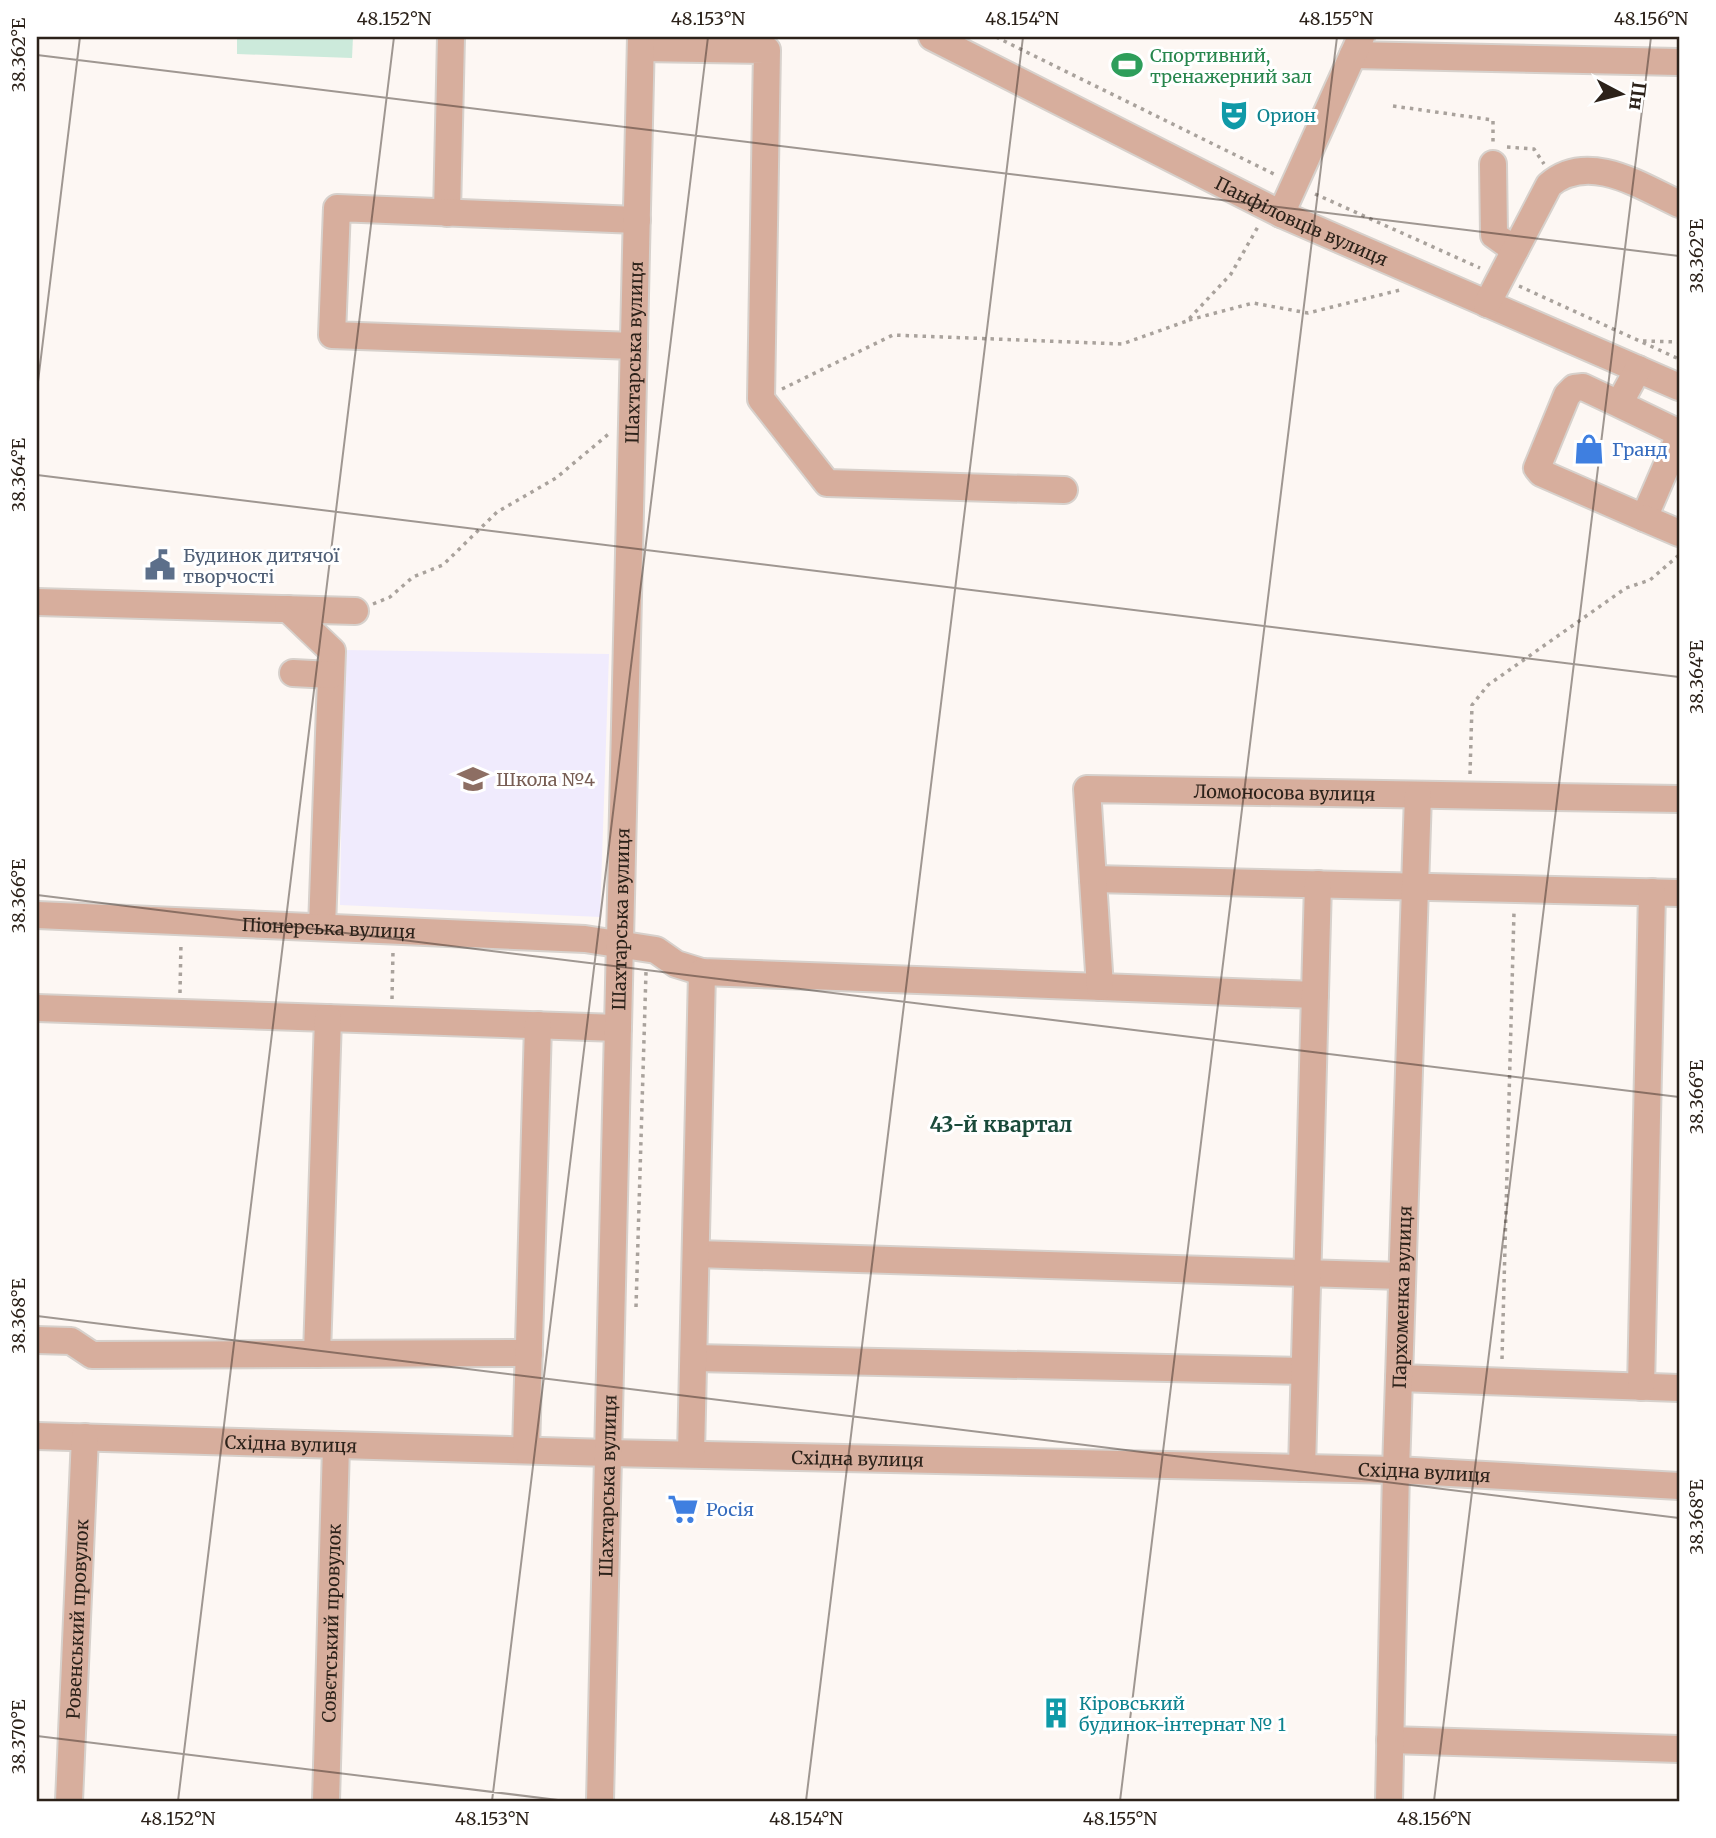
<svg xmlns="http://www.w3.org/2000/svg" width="1716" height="1838" font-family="Merriweather,serif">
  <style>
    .education { fill: #f0ebfd }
    .green { fill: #cceadb }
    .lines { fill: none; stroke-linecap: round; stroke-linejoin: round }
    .minor-casing { stroke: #d7d1cc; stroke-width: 30 }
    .path { stroke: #a9a29c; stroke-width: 3.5; stroke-dasharray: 3.5 5; stroke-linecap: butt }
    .minor { stroke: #d7ae9d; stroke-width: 26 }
    .ticks { fill: none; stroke: #2c221a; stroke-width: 2; stroke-opacity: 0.45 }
    .labels { text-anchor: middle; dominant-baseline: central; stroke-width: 6; stroke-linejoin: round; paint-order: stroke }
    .leisure-label { font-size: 18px; fill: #27864d; stroke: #fff; text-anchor: start }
    .culture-label { font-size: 18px; fill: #0d838f; stroke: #fff; text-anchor: start }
    .street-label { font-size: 18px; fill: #2c221a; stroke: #fff }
    .shop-label { font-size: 18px; fill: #366cbe; stroke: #fff; text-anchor: start }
    .service-label { font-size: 18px; fill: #4e5e75; stroke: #fff; text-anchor: start }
    .education-label { font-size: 18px; fill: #785e54; stroke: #fff; text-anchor: start }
    .quarter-label { font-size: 21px; font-weight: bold; fill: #1a4a3a; stroke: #fff }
    .neatline { fill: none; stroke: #2c221a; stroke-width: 2.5 }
    .ticks-label { font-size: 18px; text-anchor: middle; fill: #2c221a }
  </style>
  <rect width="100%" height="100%" fill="#fdf7f3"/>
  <!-- education -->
  <path class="education" d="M344,650L609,654L600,917L340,905Z"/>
  <!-- green -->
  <path class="green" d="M237,37H353L352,58L237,54Z"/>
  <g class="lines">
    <!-- minor casing -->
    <g class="minor-casing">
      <g id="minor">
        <path id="s1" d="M932,37L1281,214L1679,387"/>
        <path d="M641,48L767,50L761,399L827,483L1064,490"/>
        <path d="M1353,55L1679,62"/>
        <path d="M1493,164L1494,235L1515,250"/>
        <path d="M447,213L451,37"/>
        <path d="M1281,214L1361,37"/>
        <path d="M1487,304L1549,185C1588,151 1641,186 1679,204"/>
        <path d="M634,346L332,335L337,208L637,220"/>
        <path d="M1619,404L1583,387L1574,388L1567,395L1537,468L1541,473L1644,518L1679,437L1673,430L1619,404L1638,369"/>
        <path d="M1644,518L1679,533"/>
        <path d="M37,602L355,611"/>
        <path d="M288,609L332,651L322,927"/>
        <path d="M293,673L331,675"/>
        <path d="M1093,879L1679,893"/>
        <path id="s2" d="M37,915L585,939L656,950L676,964L702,972L1315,995"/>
        <path id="s3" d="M1100,987L1087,789L1679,799"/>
        <path d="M37,1008L618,1028"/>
        <path d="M696,1254L1402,1276"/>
        <path d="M37,1340L71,1341L92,1355L529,1353"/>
        <path d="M317,1354L328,1018"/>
        <path d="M694,1358L1304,1371"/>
        <path d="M1399,1378L1679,1388"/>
        <path d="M1641,1387L1652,892"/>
        <path id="s4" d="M37,1436L608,1453L1396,1470L1679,1486"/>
        <path d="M526,1450L538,1025"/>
        <path d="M691,1454L702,972"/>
        <path d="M1302,1468L1318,884"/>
        <path d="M1390,1740L1679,1749"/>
        <path id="s5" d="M69,1801L85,1437"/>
        <path id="s6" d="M326,1801L336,1446"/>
        <path id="s7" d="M600,1801L641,37"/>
        <path id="s8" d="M1389,1801L1396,1470L1418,795"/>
      </g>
    </g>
    <!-- path -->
    <path class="path" d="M996,37L1276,175
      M1393,106L1493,120V143
      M1507,147L1534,149L1544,164
      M1315,194L1480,268
      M1519,286L1679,359
      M1189,320L1253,303L1308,313L1400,290
      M1643,341L1679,342
      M782,389L893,335L1122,344L1187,321L1231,274L1259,225
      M373,604L390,597L413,577L443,565L497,512L556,478L611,432
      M1470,774L1472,705L1488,685L1626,588L1650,580L1679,555
      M180,993L181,942
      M392,999L393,951
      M636,1307L646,972
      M1502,1359L1514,912"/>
    <!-- minor -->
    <use href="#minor" class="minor"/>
  </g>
  <!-- ticks -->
  <path class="ticks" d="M37,55L1679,256M37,390L80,37M37,475L1679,677M37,895L1679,1097M37,1316L1679,1518M37,1736L566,1801M178,1801L394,37M492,1801L708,37M806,1801L1023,37M1120,1801L1337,37M1434,1801L1651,37"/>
  <!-- icons -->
  <defs>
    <g id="stadium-bare" transform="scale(2.415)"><path d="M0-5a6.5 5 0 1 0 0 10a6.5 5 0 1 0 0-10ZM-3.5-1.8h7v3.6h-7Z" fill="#2e9e5b" stroke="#fff" stroke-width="2.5" paint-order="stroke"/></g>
    <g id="theatre-bare" transform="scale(2.415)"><path d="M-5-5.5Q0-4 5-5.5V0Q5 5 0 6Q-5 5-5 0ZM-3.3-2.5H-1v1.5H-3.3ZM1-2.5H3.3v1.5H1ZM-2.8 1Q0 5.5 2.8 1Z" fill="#0f9aa8" stroke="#fff" stroke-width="2.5" paint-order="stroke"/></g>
    <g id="shop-bare" transform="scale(2.415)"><path d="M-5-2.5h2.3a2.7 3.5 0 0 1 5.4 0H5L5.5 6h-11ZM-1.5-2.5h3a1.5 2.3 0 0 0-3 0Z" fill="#3f7fe0" stroke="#fff" stroke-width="2.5" paint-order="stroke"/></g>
    <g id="civic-bare" transform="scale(2.415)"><path d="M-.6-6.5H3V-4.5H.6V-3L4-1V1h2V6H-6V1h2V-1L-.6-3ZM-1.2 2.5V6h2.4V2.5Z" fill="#5c6f8a" stroke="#fff" stroke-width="2.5" paint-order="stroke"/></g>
    <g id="school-bare" transform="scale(2.415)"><path d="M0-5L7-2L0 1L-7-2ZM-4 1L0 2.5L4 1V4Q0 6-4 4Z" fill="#8d6e63" stroke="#fff" stroke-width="2.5" paint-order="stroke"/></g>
    <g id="supermarket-bare" transform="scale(2.415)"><path d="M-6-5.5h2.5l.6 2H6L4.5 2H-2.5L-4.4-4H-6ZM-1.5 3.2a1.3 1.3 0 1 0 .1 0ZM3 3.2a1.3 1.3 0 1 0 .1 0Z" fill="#3f7fe0" stroke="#fff" stroke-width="2.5" paint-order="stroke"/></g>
    <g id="building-bare" transform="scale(2.415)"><path d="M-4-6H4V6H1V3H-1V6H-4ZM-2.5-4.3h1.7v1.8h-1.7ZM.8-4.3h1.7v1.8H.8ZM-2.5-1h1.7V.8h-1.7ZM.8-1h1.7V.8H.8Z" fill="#0f9aa8" stroke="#fff" stroke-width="2.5" paint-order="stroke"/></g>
  </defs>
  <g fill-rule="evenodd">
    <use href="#stadium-bare" x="1127" y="65"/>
    <use href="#theatre-bare" x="1234" y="115"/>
    <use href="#shop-bare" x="1589" y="449"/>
    <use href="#civic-bare" x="160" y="565"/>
    <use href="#school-bare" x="473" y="779"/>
    <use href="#supermarket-bare" x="683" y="1509"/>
    <use href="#building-bare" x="1056" y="1713"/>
  </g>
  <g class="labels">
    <!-- leisure labels -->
    <g class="leisure-label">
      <text x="1150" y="55">Спортивний,<tspan x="1150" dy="21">тренажерний зал</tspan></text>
    </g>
    <!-- culture labels -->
    <g class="culture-label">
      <text x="1257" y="115">Орион</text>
      <text x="1079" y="1703">Кіровський<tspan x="1079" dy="21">будинок-інтернат № 1</tspan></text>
    </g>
    <!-- street labels -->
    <g class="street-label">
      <text stroke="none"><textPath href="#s1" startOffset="413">Панфіловців вулиця</textPath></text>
      <text stroke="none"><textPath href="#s7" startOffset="1449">Шахтарська вулиця</textPath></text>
      <text stroke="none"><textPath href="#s3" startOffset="396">Ломоносова вулиця</textPath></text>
      <text stroke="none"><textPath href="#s7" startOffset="882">Шахтарська вулиця</textPath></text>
      <text stroke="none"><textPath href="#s2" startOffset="292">Піонерська вулиця</textPath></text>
      <text stroke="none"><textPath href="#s8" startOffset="504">Пархоменка вулиця</textPath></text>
      <text stroke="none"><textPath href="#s4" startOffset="254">Східна вулиця</textPath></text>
      <text stroke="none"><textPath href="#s4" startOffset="821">Східна вулиця</textPath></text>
      <text stroke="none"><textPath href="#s4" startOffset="1388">Східна вулиця</textPath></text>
      <text stroke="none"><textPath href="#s7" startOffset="315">Шахтарська вулиця</textPath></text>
      <text stroke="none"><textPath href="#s5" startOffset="182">Ровенський провулок</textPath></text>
      <text stroke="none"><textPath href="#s6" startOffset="178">Совєтський провулок</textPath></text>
    </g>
    <!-- shop labels -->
    <g class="shop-label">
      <text x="1612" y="449">Гранд</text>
      <text x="706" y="1509">Росія</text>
    </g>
    <!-- service labels -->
    <g class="service-label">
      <text x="183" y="555">Будинок дитячої<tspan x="183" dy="21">творчості</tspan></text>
    </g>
    <!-- education labels -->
    <g class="education-label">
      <text x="496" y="779">Школа №4</text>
    </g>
    <!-- quarter labels -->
    <g class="quarter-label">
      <text x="1001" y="1124">43-й квартал</text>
    </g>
  </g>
  <!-- border -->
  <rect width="1716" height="1838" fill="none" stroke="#ffffff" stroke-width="77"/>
  <!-- north arrow -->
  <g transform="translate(1621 94) rotate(97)" stroke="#ffffff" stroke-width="5" paint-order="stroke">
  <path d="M0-5L12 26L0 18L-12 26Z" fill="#2c221a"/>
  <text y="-10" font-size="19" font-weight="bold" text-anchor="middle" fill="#2c221a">Пн</text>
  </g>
  <rect x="38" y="38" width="1640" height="1762" class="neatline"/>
  <g class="ticks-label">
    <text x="394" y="25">48.152°N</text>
    <text x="708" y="25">48.153°N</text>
    <text x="1022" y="25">48.154°N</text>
    <text x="1336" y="25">48.155°N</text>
    <text x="1651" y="25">48.156°N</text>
    <text transform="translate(19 55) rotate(-90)" y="6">38.362°E</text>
    <text transform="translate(1697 256) rotate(-90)" y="6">38.362°E</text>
    <text transform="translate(19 475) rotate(-90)" y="6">38.364°E</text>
    <text transform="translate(1697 677) rotate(-90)" y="6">38.364°E</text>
    <text transform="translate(19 896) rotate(-90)" y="6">38.366°E</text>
    <text transform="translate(1697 1097) rotate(-90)" y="6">38.366°E</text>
    <text transform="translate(19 1316) rotate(-90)" y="6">38.368°E</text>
    <text transform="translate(1697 1517) rotate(-90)" y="6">38.368°E</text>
    <text transform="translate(19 1737) rotate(-90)" y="6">38.370°E</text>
    <text x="178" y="1825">48.152°N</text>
    <text x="492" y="1825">48.153°N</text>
    <text x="806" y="1825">48.154°N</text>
    <text x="1120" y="1825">48.155°N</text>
    <text x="1434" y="1825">48.156°N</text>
  </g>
</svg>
